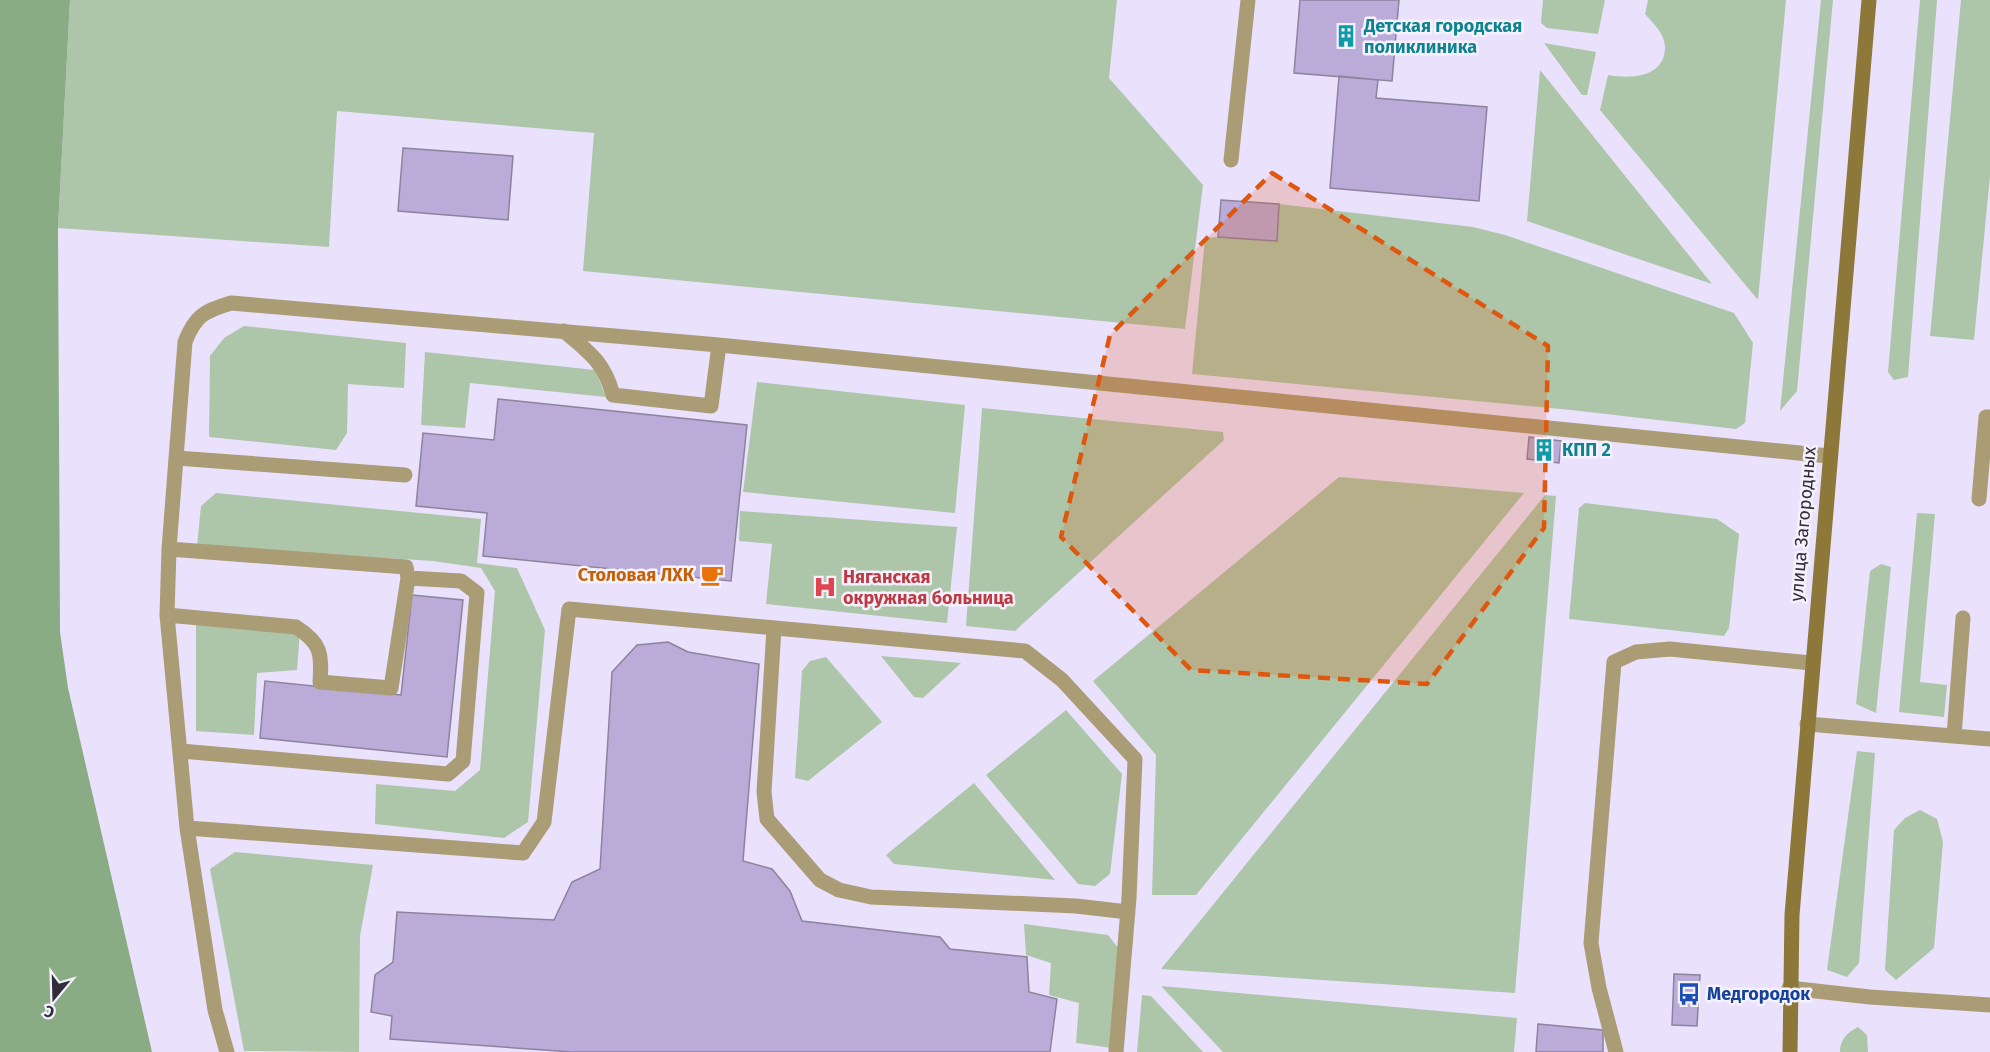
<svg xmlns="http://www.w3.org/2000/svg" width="1990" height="1052" font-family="'Fira Sans',sans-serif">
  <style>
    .green { fill: #adc6a9 }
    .forest { fill: #8aac85 }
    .building { fill: #baabd8; stroke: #8c839d; stroke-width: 1.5 }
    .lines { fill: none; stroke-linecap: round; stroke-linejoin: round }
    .lane { stroke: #aa9c75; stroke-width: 15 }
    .secondary { stroke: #8d7739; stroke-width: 15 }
    .marked { fill: #df570e; fill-opacity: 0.2; stroke: #df570e; stroke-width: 4.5; stroke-dasharray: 12 8; stroke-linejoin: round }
    .labels { text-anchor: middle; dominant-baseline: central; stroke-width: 5; stroke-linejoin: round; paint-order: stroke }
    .culture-label { font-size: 18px; font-weight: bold; fill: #0d838f; stroke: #f5f1fd; text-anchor: start }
    .street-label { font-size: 18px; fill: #312e39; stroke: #f5f1fd }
    .food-label { font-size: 18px; font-weight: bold; fill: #c56008; stroke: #f5f1fd; text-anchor: end }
    .health-label { font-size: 18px; font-weight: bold; fill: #be3a42; stroke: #f5f1fd; text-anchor: start }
    .transit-label { font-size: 18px; font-weight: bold; fill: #164399; stroke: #f5f1fd; text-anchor: start }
  </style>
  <rect width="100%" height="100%" fill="#eae1fd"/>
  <!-- green -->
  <path class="green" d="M70,0H1117L1109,78L1203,185L1185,329L583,271L594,133L337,111L329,247L58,228Z
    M1543,0H1605L1598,34L1547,28L1541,23Z
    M1648,0H1786L1758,300L1600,110L1608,75C1630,79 1666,78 1665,46C1664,33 1653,23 1645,14Z
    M1821,0H1833L1797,391L1780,411Z
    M1920,0H1937L1908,377L1894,380L1888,372Z
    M1961,0H1990V176L1974,340L1930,336Z
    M1544,43L1596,52L1587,95H1582Z
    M1540,70L1712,284L1527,221Z
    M1279,204L1473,227L1505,235L1734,313L1753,343L1745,423L1736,429L1571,410L1192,374L1205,238L1218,237L1277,241Z
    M244,326L406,343L404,388L348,384L347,433L336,450L209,437L210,356L224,338Z
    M425,352L595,370L606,397L470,383L465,428L421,425Z
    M757,382L965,405L955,513L743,492Z
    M982,408L1223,432L1224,440L1015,631L966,626Z
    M1339,477L1524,493L1196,895H1152L1156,755L1093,681Z
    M216,493L481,519L477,563L517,568L545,630L528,822L504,838L375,824L376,784L455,791L480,770L495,591L481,568L433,561L197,546L201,506Z
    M1545,495L1556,496L1515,993L1161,969Z
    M1585,503L1717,519L1739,534L1729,628L1724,636L1569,619L1579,508Z
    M740,511L957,527L947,623L766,604L772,544L739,541Z
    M1917,513L1935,514L1920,682L1947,685L1944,717L1899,712Z
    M1881,564L1891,567L1876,713L1856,704L1870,571Z
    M196,624L300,631L297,670L257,673L254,735L196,731Z
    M881,656L961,663L923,698L914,697Z
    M826,657L882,722L808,781L795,778L802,671L810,661Z
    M1066,710L1122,774L1110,874L1095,886L1078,884L986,775Z
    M1857,751L1875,753L1859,963L1847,977L1827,970Z
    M974,783L1055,880L894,864L886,855Z
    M1920,810L1937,819L1943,842L1934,948L1896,980L1885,970L1894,830L1905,818Z
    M235,852L373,865L360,936L359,1052L244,1051L210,869Z
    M1024,924L1108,935L1119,949L1112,1048L1076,1043L1079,1003L1049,995L1051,963L1026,955Z
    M1161,986L1517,1018L1514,1052H1223Z
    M1142,995L1151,996L1203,1052H1137Z
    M1858,1027L1867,1035L1868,1052H1840C1840,1039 1847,1033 1858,1027Z"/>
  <!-- forest -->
  <path class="forest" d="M0,0H70L58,228L60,632L68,688L152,1052H0Z"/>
  <!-- building -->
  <path class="building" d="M1300,0H1399L1392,81L1294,73Z
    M1339,76L1378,80L1376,98L1487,107L1479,201L1330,188Z
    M403,148L513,156L508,220L398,211Z
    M1221,200L1279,204L1277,241L1218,237Z
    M498,399L747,425L731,581L483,556L487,513L416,506L423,433L494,440Z
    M1529,437L1561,441L1559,463L1527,459Z
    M412,595L463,600L447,757L260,738L265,681L401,695Z
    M668,642L688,652L759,664L743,861L772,869L790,891L802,921L940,937L950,949L1027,957L1029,992L1057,999L1050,1052H572L390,1039L392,1016L371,1012L375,975L393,962L397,912L554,920L572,882L600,869L612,672L637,645Z
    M1674,974L1700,975L1697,1026L1672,1025Z
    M1538,1024L1603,1030V1052H1536Z"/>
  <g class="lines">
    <!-- lane -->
    <path class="lane" d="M1231,160L1248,0
      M564,331C590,353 604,362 613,395L711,406L719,345
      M177,458L405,475
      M1979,499L1986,417H1990
      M167,615L296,627C321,643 322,653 320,682L391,688L408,578L406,567L169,549
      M774,628L764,792L767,819L820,880L839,890L871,897L1076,906L1128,912
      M1807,724L1990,739
      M1954,736L1963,618
      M181,751L448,774L463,761L477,593L461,581L408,578
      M187,828L523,853L544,822L569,609L1025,651L1062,680L1135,759L1129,898L1116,1052
      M1789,988L1870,997L1990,1005
      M227,1052L215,1010L187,828L167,615L169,549L185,342C195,316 204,311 231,303L719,345L1829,456
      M1616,1052L1599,988L1591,943L1614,662L1636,652L1670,649L1811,663"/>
    <!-- secondary -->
    <path class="secondary" d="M1790,1052L1792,915L1869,0"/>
  </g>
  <!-- marked area -->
  <path class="marked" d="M1272,173L1548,346L1544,528L1427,684L1191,670L1061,537L1110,335Z"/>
  <!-- icons -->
  <defs>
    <g id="building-bare" transform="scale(1.8)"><path d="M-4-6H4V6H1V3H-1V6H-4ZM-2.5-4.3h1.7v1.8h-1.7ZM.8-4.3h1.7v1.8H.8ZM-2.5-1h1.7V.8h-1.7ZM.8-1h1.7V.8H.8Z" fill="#0f9aa8" stroke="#f5f1fd" stroke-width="2.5" paint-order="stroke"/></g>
    <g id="cafe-bare" transform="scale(1.8)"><path d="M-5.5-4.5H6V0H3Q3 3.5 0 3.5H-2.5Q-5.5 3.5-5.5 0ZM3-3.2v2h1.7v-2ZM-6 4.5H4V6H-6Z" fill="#e8710a" stroke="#f5f1fd" stroke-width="2.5" paint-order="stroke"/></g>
    <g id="hospital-bare" transform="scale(1.8)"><path d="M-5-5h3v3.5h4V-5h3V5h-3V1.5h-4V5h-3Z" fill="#e0444e" stroke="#f5f1fd" stroke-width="2.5" paint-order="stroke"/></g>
    <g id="bus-bare" transform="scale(1.8)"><path d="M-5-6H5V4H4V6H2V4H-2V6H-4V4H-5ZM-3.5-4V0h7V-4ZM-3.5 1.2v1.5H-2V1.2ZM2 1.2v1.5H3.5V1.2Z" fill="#1a4fb4" stroke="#f5f1fd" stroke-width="2.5" paint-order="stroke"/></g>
  </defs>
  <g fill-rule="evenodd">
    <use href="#building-bare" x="1346" y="36"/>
    <use href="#building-bare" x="1544" y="450"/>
    <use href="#cafe-bare" x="712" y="575"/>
    <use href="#hospital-bare" x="825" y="587"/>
    <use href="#bus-bare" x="1689" y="994"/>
  </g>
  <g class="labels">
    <!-- culture labels -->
    <g class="culture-label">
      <text x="1364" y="26">Детская городская<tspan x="1364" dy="21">поликлиника</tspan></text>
      <text x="1562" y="450">КПП 2</text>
    </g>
    <!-- street labels -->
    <g class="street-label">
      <text transform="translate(1803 524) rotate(-85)">улица Загородных</text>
    </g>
    <!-- food labels -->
    <g class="food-label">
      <text x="694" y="575">Столовая ЛХК</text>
    </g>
    <!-- health labels -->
    <g class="health-label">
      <text x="843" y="577">Няганская<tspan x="843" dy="21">окружная больница</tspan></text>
    </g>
    <!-- transit labels -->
    <g class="transit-label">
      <text x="1707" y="994">Медгородок</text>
    </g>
  </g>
  <!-- north arrow -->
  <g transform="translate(54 998) rotate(199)" stroke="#f5f1fd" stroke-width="4.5" paint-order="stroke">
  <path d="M0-4.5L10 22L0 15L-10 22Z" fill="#312e39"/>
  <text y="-9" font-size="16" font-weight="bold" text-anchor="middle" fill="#312e39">С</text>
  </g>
</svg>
